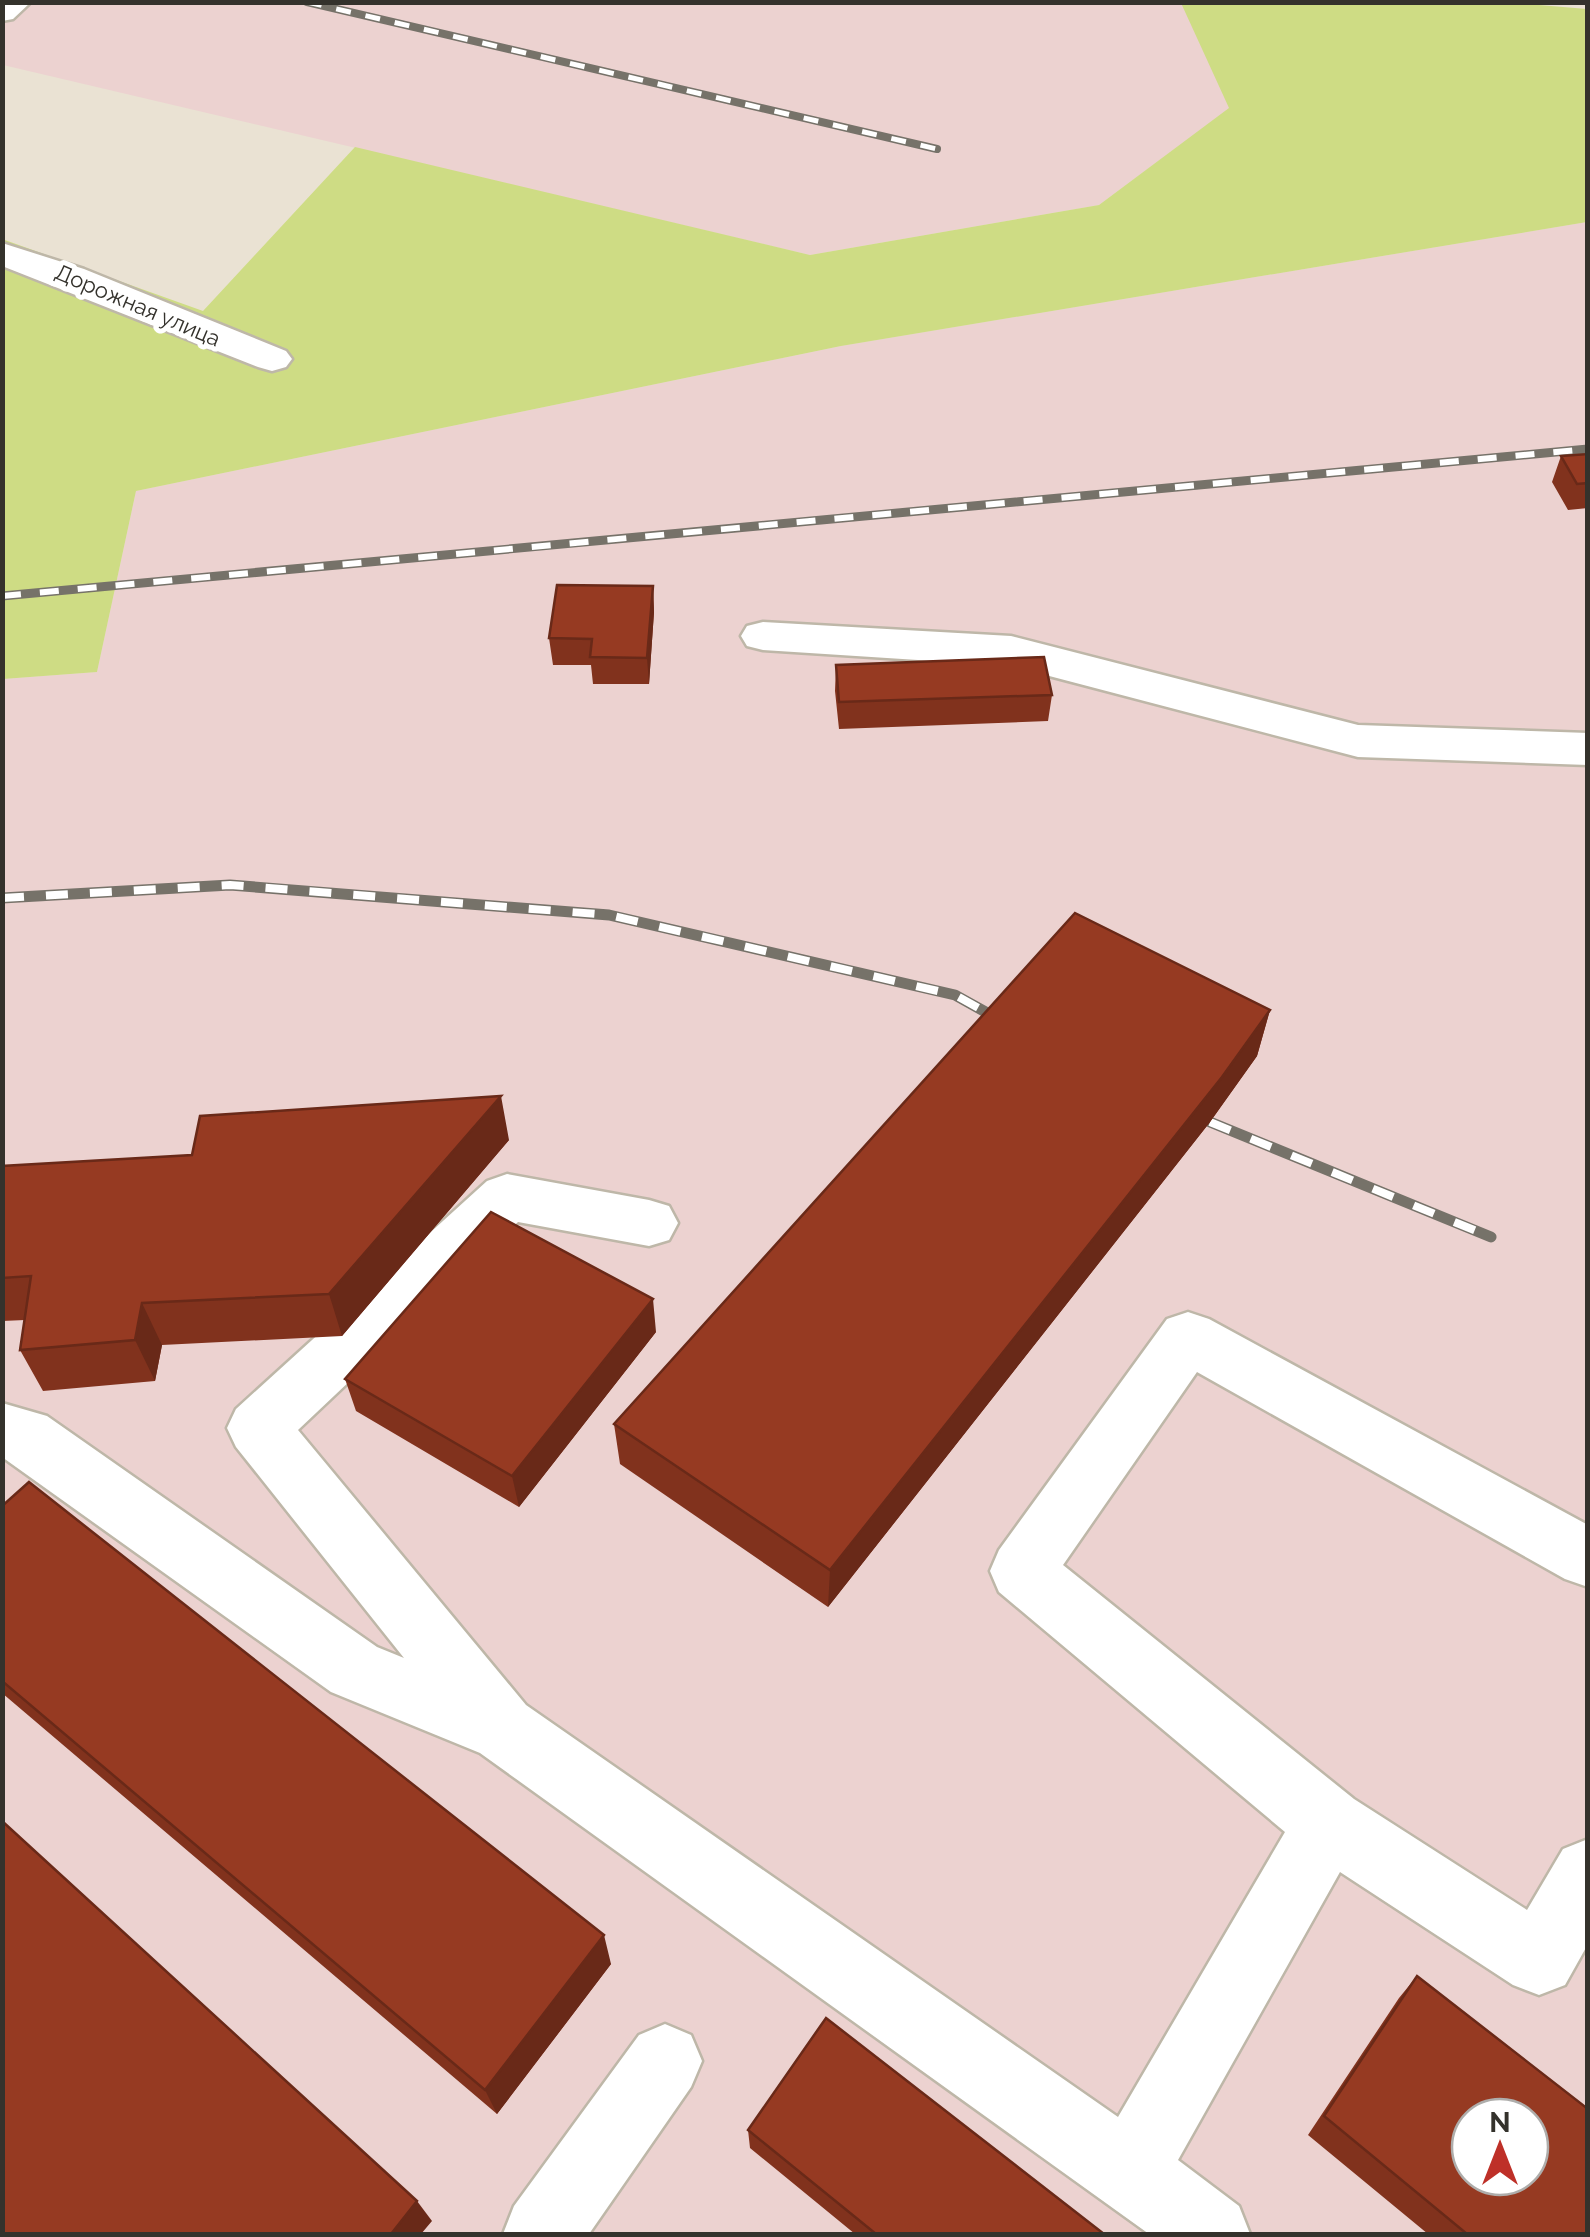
<svg xmlns="http://www.w3.org/2000/svg" width="1590" height="2237" font-family="Raleway,sans-serif">
  <style>
    .industrial { fill: #ecd2d0; fill-rule: evenodd }
    .green { fill: #cedc84 }
    .lines { fill: none; stroke-linecap: round; stroke-linejoin: round }
    .minor-casing { stroke: #beb7a8; stroke-width: 5 }
    .minor { fill: #fff; fill-rule: evenodd }
    .rail-far2-casing { stroke: #767269; stroke-width: 8 }
    .rail-far1-casing { stroke: #767269; stroke-width: 9 }
    .rail-casing { stroke: #767269; stroke-width: 11 }
    .rail-far2 { stroke: #fff; stroke-width: 5; stroke-dasharray: 15; stroke-linecap: butt }
    .rail-far1 { stroke: #fff; stroke-width: 6; stroke-dasharray: 19; stroke-linecap: butt }
    .rail { stroke: #fff; stroke-width: 8; stroke-dasharray: 22; stroke-linecap: butt }
    .wall { fill: #81321d }
    .shaded-wall { fill: #692918 }
    .building { fill: #963a22; stroke: #692918; stroke-width: 2.5; fill-rule: evenodd }
    .labels { text-anchor: middle; dominant-baseline: central; stroke-width: 10; stroke-linejoin: round; paint-order: stroke }
    .far-street-label { font-size: 22px; fill: #34322c; stroke: #fff }
  </style>
  <rect width="100%" height="100%" fill="#eae2d3"/>
  <!-- industrial -->
  <path class="industrial" d="M1181,2L1230,108L1099,205L810,255L3,65V8L9,3Z
    M1587,222V2234H3V679L97,672L136,491L841,346ZM1470,2117H1530V2177H1470Z"/>
  <!-- green -->
  <path class="green" d="M1504,2L1587,9V222L841,346L136,491L97,672L3,679L2,239L203,311L355,147L810,255L1099,205L1229,108L1181,3Z"/>
  <g class="lines">
    <!-- minor casing -->
    <g class="minor-casing">
      <path id="minor" d="M2,2H31L13,19L2,21Z
        M2,243L84,269L286,351L292,359L286,367L272,371L258,367L2,266Z
        M763,622L1011,636L1358,725L1588,733V765L1358,757L1011,666L763,650L747,646L741,636L747,626Z
        M507,1174L649,1200L669,1206L678,1223L669,1240L649,1246L518,1222L298,1430L526,1705L1118,2117L1285,1832L999,1592L990,1571L999,1550L1167,1319L1188,1312L1209,1319L1588,1525V1587L1565,1579L1197,1372L1063,1565L1354,1799L1527,1910L1563,1849L1588,1839V1944L1565,1985L1539,1995L1513,1985L1340,1872L1178,2160L1239,2206L1250,2234H1149L480,1753L331,1692L2,1457V1403L47,1416L377,1647L404,1658L236,1447L227,1428L236,1409L487,1181Z
        M665,2024L691,2035L702,2061L691,2087L589,2234H503L514,2206L639,2035Z"/>
    </g>
    <!-- minor -->
    <use href="#minor" class="minor"/>
    <!-- rail-far2 casing -->
    <g class="rail-far2-casing">
      <path id="rail-far2" d="M307,2L937,149"/>
    </g>
    <!-- rail-far1 casing -->
    <g class="rail-far1-casing">
      <path id="rail-far1" d="M2,596L1588,449"/>
    </g>
    <!-- rail casing -->
    <g class="rail-casing">
      <path id="rail" d="M2,898L230,885L609,915L955,995L1009,1025
        M1210,1122L1491,1237"/>
    </g>
    <!-- rail-far2 -->
    <use href="#rail-far2" class="rail-far2"/>
    <!-- rail-far1 -->
    <use href="#rail-far1" class="rail-far1"/>
    <!-- rail -->
    <use href="#rail" class="rail"/>
  </g>
  <!-- wall -->
  <path class="wall" d="M1588,454V508L1568,510L1552,482L1561,456Z
    M653,586L654,612L649,684H593L591,665H553L549,638Z
    M836,665L1052,695L1048,721L839,729L835,691Z
    M1270,1010L1257,1056L1210,1122L828,1607L620,1464L614,1424Z
    M509,1140L342,1336L162,1345L155,1381L43,1391L20,1350L25,1320L2,1321V1166Z
    M656,1332L519,1507L356,1411L345,1379Z
    M2,1506L611,1964L497,2114L2,1693Z
    M1417,1976L1588,2234H1428L1308,2135L1399,1998Z
    M748,2130L1104,2234H855L750,2148Z"/>
  <!-- shaded-wall -->
  <path class="shaded-wall" d="M653,586L654,612L649,684L647,658Z
    M1270,1010L1257,1056L1210,1122L828,1607L830,1570Z
    M501,1096L509,1140L342,1336L329,1294Z
    M653,1299L656,1332L519,1507L512,1476Z
    M142,1303L162,1345L155,1381L135,1340Z
    M604,1935L611,1964L497,2114L485,2090Z
    M417,2201L432,2221L421,2234H391Z"/>
  <!-- building -->
  <path class="building" d="M1588,454V483L1577,484L1561,456Z
    M557,585L653,586L647,658L590,657L592,639L549,638Z
    M1044,657L1052,695L839,702L836,665Z
    M1075,913L1270,1010L1222,1077L830,1570L614,1424Z
    M501,1096L329,1294L142,1303L135,1340L20,1350L31,1276L2,1278V1166L192,1155L200,1116Z
    M491,1212L653,1299L512,1476L345,1379Z
    M29,1482L604,1935L485,2090L2,1681V1506Z
    M2,1821L417,2201L391,2234H2Z
    M1417,1976L1588,2109V2234H1467L1324,2116ZM1470,2117H1530V2177H1470Z
    M826,2018L1104,2234H876L748,2130Z"/>
  <g class="labels">
    <!-- far-street labels -->
    <g class="far-street-label">
      <text transform="translate(138 305) rotate(23)">Дорожная улица</text>
    </g>
  </g>
  <!-- border -->
  <rect width="1590" height="2237" fill="none" stroke="#34322c" stroke-width="10"/>
  <!-- north arrow -->
  <g transform="translate(1500 2147)"><circle r="48" fill="#ffffff" stroke="#aeadab" stroke-width="2.5"/>
  <path d="M0-8L18 38L0 25L-18 38Z" fill="#be3028"/>
  <text y="-15" font-size="28" font-weight="bold" text-anchor="middle" fill="#34322c">N</text>
  </g>
</svg>
